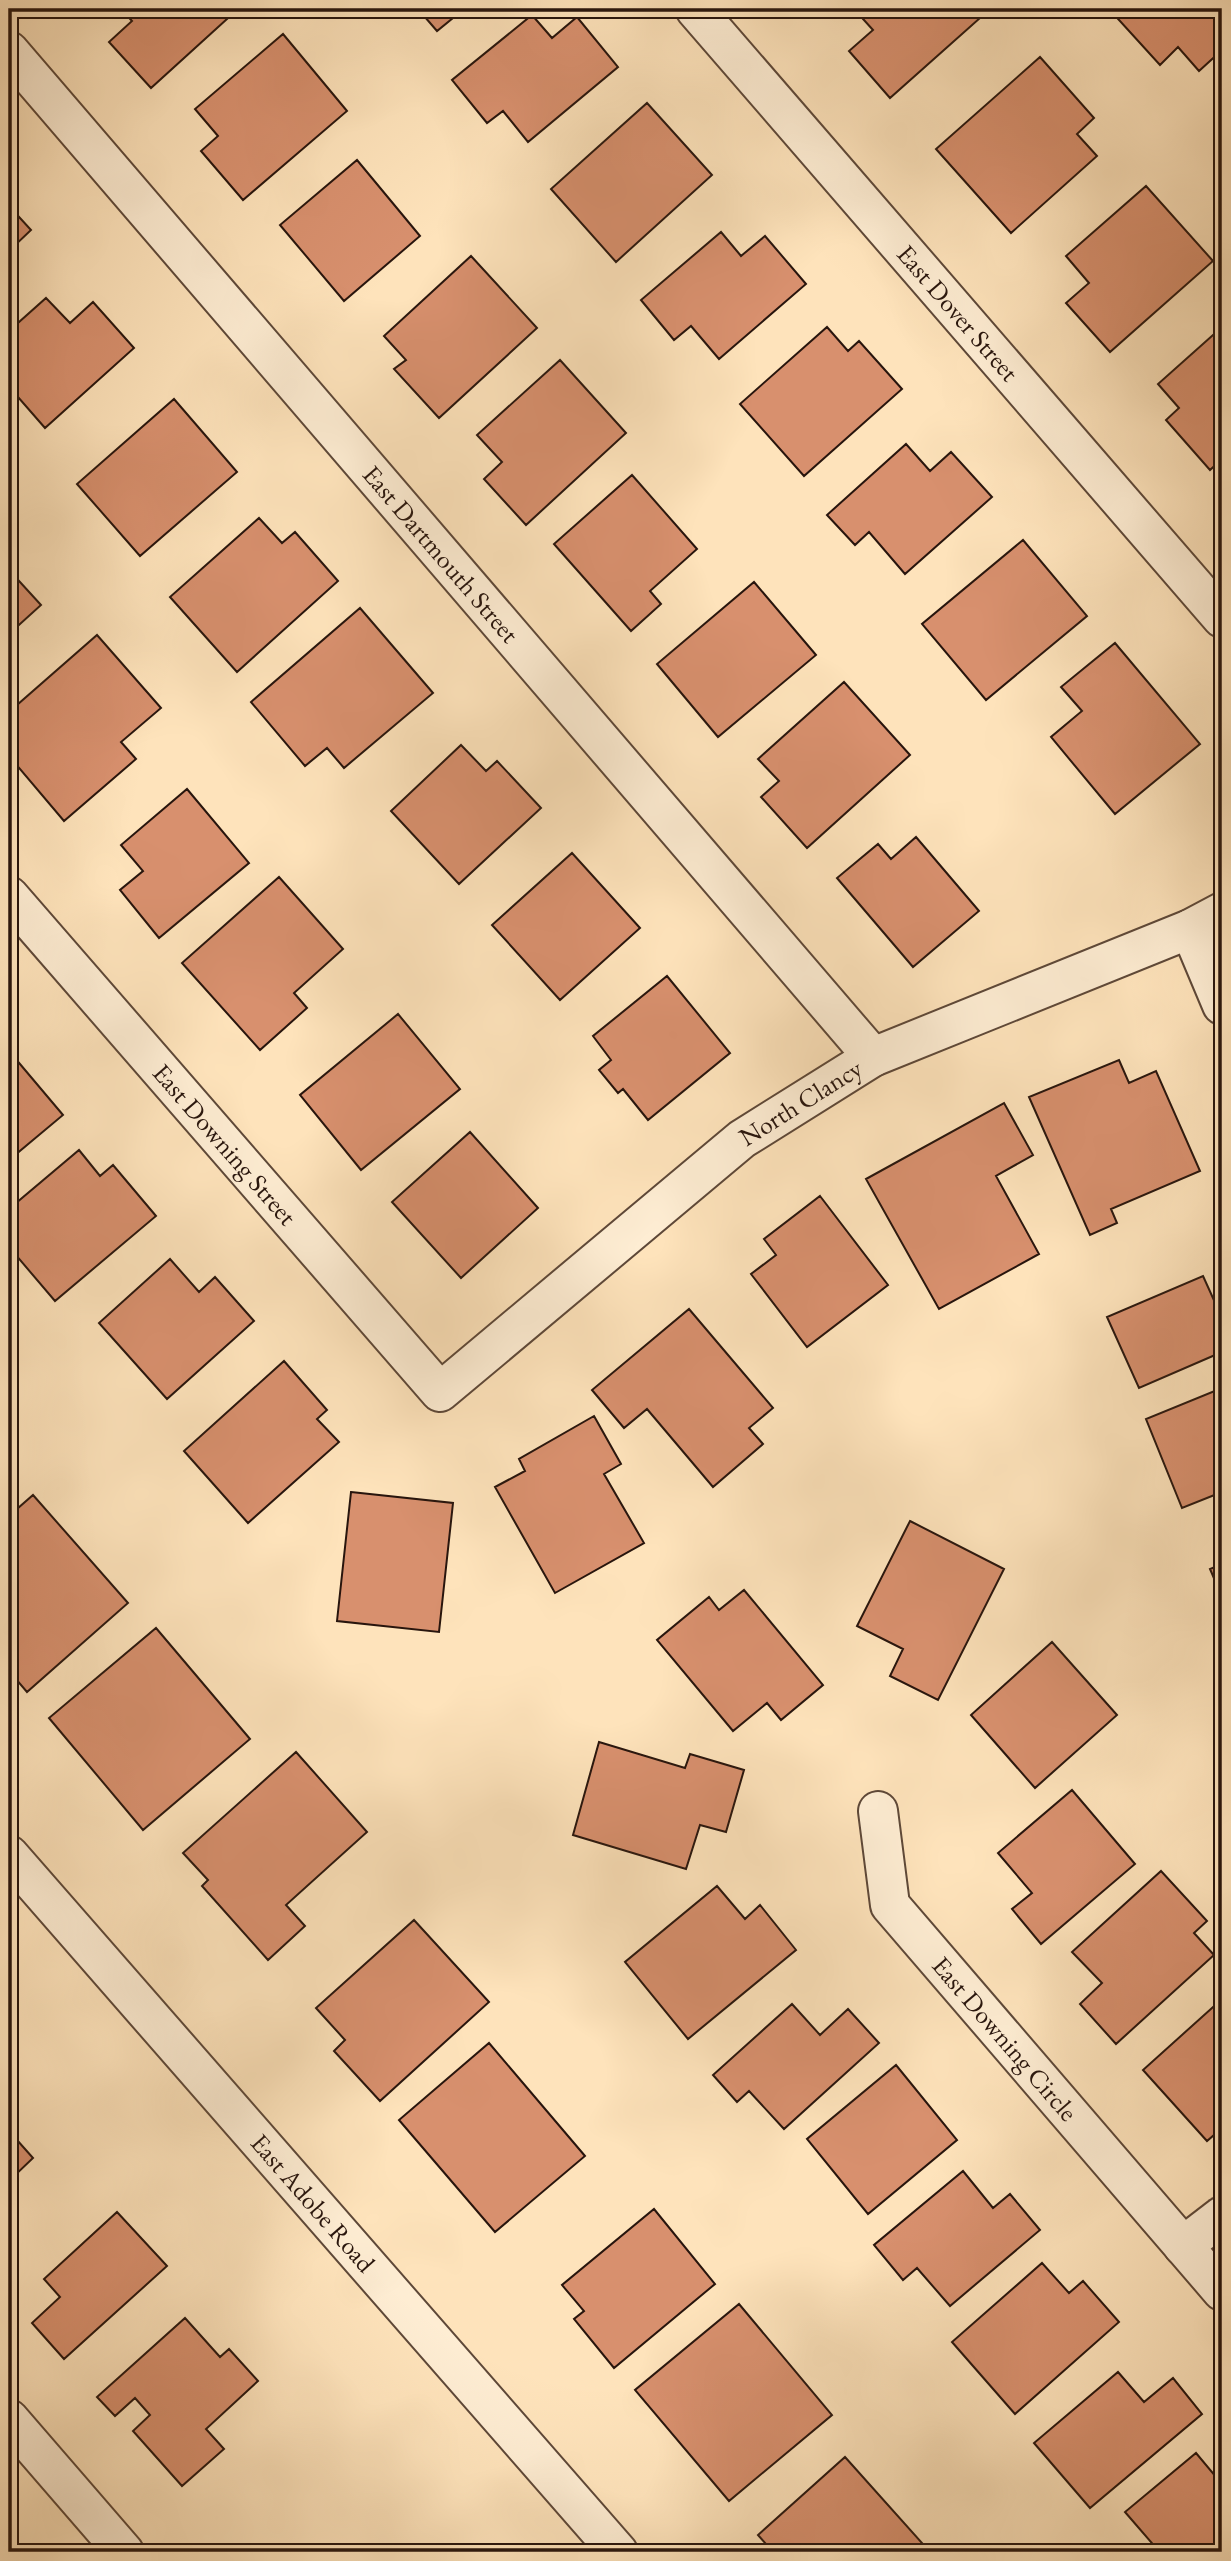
<svg xmlns="http://www.w3.org/2000/svg" width="1231" height="2561" font-family="'EB Garamond',serif">
  <style>
    .building { fill: #d8906e; stroke: #28150d; stroke-width: 2 }
    .lines { fill: none; stroke-linecap: round; stroke-linejoin: round }
    .minor-casing { stroke: #5e4838; stroke-width: 42 }
    .minor { stroke: #feedd3; stroke-width: 38 }
    .labels { text-anchor: middle; dominant-baseline: central; stroke-width: 5; stroke-linejoin: round; paint-order: stroke }
    .street-label { font-size: 26px; fill: #28150d; stroke: #feedd3 }
  </style>
  <rect width="100%" height="100%" fill="#fee3bb"/>
  <filter id="stains"><feTurbulence type="fractalNoise" baseFrequency=".00286" numOctaves="4"/><feColorMatrix values="0 0 0 0 .2 0 0 0 0 .09 0 0 0 0 .02 0 0 0 .5 -.17"/></filter>
  <radialGradient id="worn" r=".72"><stop offset=".6" stop-color="#630" stop-opacity="0"/><stop offset="1" stop-color="#630" stop-opacity=".3"/></radialGradient>
  <!-- building -->
  <path class="building" d="M121,9H238L151,88L109,42L132,21Z
    M418,9H464L437,31Z
    M854,9H971L980,18L890,98L849,51L873,30Z
    M1109,9H1222V50L1199,71L1178,47L1160,65Z
    M532,15L552,38L577,17L618,67L528,142L503,111L487,123L452,80Z
    M283,34L347,111L243,200L201,151L218,136L195,109Z
    M1040,57L1094,118L1077,134L1097,156L1011,233L936,149Z
    M647,103L712,175L616,262L551,189Z
    M357,160L420,236L344,301L280,225Z
    M1146,186L1213,261L1110,352L1066,303L1089,283L1066,256Z
    M9,206L31,230L9,251Z
    M721,232L741,256L765,236L806,284L719,359L691,326L674,340L641,300Z
    M471,256L537,328L439,418L394,369L406,360L384,336Z
    M46,298L70,323L93,302L134,348L45,428L18,397L9,406V331Z
    M827,327L848,351L859,341L902,389L804,476L740,404Z
    M1222,327V459L1210,470L1166,420L1179,408L1158,384Z
    M560,360L626,433L526,525L484,479L502,462L477,435Z
    M174,399L237,472L140,556L77,484Z
    M906,444L930,471L951,452L992,497L905,574L869,532L855,545L827,515Z
    M632,475L697,549L650,591L661,604L631,631L554,544Z
    M259,518L282,543L295,532L338,581L237,672L170,597Z
    M1023,540L1087,616L986,700L922,624Z
    M9,570L41,605L9,634Z
    M754,582L816,655L718,737L657,664Z
    M360,608L433,693L344,768L327,748L305,766L251,702Z
    M97,635L161,708L121,742L136,759L64,821L9,756V751L13,747L9,742V712Z
    M1115,643L1200,744L1115,814L1051,737L1082,711L1061,687Z
    M844,682L910,755L807,848L761,797L779,781L758,759Z
    M461,745L486,771L497,761L541,808L459,884L391,811Z
    M187,789L249,863L159,938L120,890L143,871L121,845Z
    M916,837L979,911L913,967L837,878L878,844L891,859Z
    M572,853L640,928L560,1000L492,925Z
    M279,877L343,949L294,993L307,1008L260,1050L182,963Z
    M667,976L730,1053L648,1120L623,1089L618,1093L599,1070L611,1060L593,1036Z
    M398,1014L460,1089L361,1170L300,1095Z
    M9,1051L63,1115L9,1160Z
    M1119,1060L1129,1083L1156,1071L1200,1171L1111,1209L1117,1223L1090,1235L1029,1097Z
    M1004,1103L1033,1155L996,1176L1039,1254L939,1309L866,1179Z
    M470,1132L538,1208L461,1278L392,1202Z
    M79,1150L100,1176L113,1165L156,1216L55,1301L9,1247V1209Z
    M820,1196L888,1285L807,1347L751,1274L776,1255L764,1239Z
    M170,1259L199,1292L215,1277L254,1321L167,1399L99,1323Z
    M1203,1276L1217,1307L1222,1305V1352L1139,1388L1107,1317Z
    M689,1309L773,1408L749,1428L763,1444L713,1487L647,1409L624,1428L592,1390Z
    M284,1361L327,1410L317,1419L339,1442L248,1523L184,1451Z
    M1222,1388V1492L1182,1508L1146,1419Z
    M594,1416L621,1464L604,1474L644,1543L555,1593L495,1487L525,1471L519,1459Z
    M351,1492L453,1503L439,1632L337,1621Z
    M33,1495L128,1603L27,1692L9,1671V1516Z
    M910,1521L1004,1569L938,1700L890,1676L903,1649L857,1626Z
    M1222,1564V1597L1210,1569Z
    M744,1590L823,1685L781,1720L767,1703L733,1731L657,1640L709,1597L719,1610Z
    M156,1628L250,1739L143,1830L49,1718Z
    M1052,1642L1117,1715L1035,1788L971,1715Z
    M599,1742L685,1768L690,1754L744,1770L726,1832L700,1825L686,1869L573,1835Z
    M296,1752L367,1832L286,1905L305,1926L268,1960L202,1886L208,1880L183,1853Z
    M1072,1790L1135,1864L1041,1944L1012,1909L1032,1893L998,1853Z
    M1161,1871L1207,1921L1194,1933L1214,1955L1116,2044L1080,2004L1102,1983L1072,1952Z
    M717,1886L745,1919L760,1905L796,1950L688,2039L625,1962Z
    M414,1920L489,2002L380,2101L334,2051L345,2040L316,2008Z
    M1222,1999V2128L1207,2141L1143,2070Z
    M792,2004L820,2035L848,2009L879,2043L784,2129L749,2091L737,2102L713,2075Z
    M489,2043L585,2156L495,2232L399,2120Z
    M896,2065L957,2140L868,2214L807,2139Z
    M9,2131L33,2158L9,2181Z
    M963,2171L993,2208L1010,2194L1040,2230L950,2306L917,2268L903,2280L874,2245Z
    M654,2209L715,2284L614,2368L574,2319L584,2311L562,2285Z
    M117,2212L167,2266L64,2359L32,2323L60,2297L44,2279Z
    M1042,2263L1069,2293L1083,2281L1119,2322L1015,2414L952,2342Z
    M739,2304L832,2415L729,2501L635,2390Z
    M185,2318L220,2357L229,2349L258,2381L206,2429L224,2449L182,2486L133,2431L150,2415L135,2398L115,2416L97,2397Z
    M1118,2372L1144,2402L1173,2378L1202,2414L1090,2508L1034,2443Z
    M1196,2453L1222,2484V2552H1152L1157,2549L1125,2512Z
    M845,2457L930,2552H773L758,2535Z"/>
  <g class="lines">
    <!-- minor casing -->
    <g class="minor-casing">
      <g id="minor">
        <path id="s1" d="M695,9L1222,618"/>
        <path id="s2" d="M9,51L873,1057"/>
        <path id="s3" d="M9,896L440,1392L742,1139L873,1057L1190,929L1222,912"/>
        <path d="M1190,929L1222,1005"/>
        <path id="s4" d="M878,1811L890,1905L1222,2291"/>
        <path id="s5" d="M9,1855L618,2552"/>
        <path d="M1183,2246L1222,2216"/>
        <path d="M9,2419L124,2552"/>
      </g>
    </g>
    <!-- minor -->
    <use href="#minor" class="minor"/>
  </g>
  <g class="labels">
    <!-- street labels -->
    <g class="street-label">
      <text stroke="none"><textPath href="#s1" startOffset="402">East Dover Street</textPath></text>
      <text stroke="none"><textPath href="#s2" startOffset="663">East Dartmouth Street</textPath></text>
      <text stroke="none"><textPath href="#s3" startOffset="1120">North Clancy</textPath></text>
      <text stroke="none"><textPath href="#s3" startOffset="329">East Downing Street</textPath></text>
      <text stroke="none"><textPath href="#s4" startOffset="271">East Downing Circle</textPath></text>
      <text stroke="none"><textPath href="#s5" startOffset="462">East Adobe Road</textPath></text>
    </g>
  </g>
  <!-- margin -->
  <rect width="1231" height="2561" fill="none" stroke="#fee3bb" stroke-width="35"/>
  <rect x="10" y="10" width="1210" height="2540" fill="none" stroke="#28150d" stroke-width="3.5"/>
  <rect x="18" y="18" width="1196" height="2526" fill="none" stroke="#28150d" stroke-width="2"/>
  <rect width="100%" height="100%" filter="url(#stains)"/>
  <rect width="100%" height="100%" fill="url(#worn)"/>
</svg>
